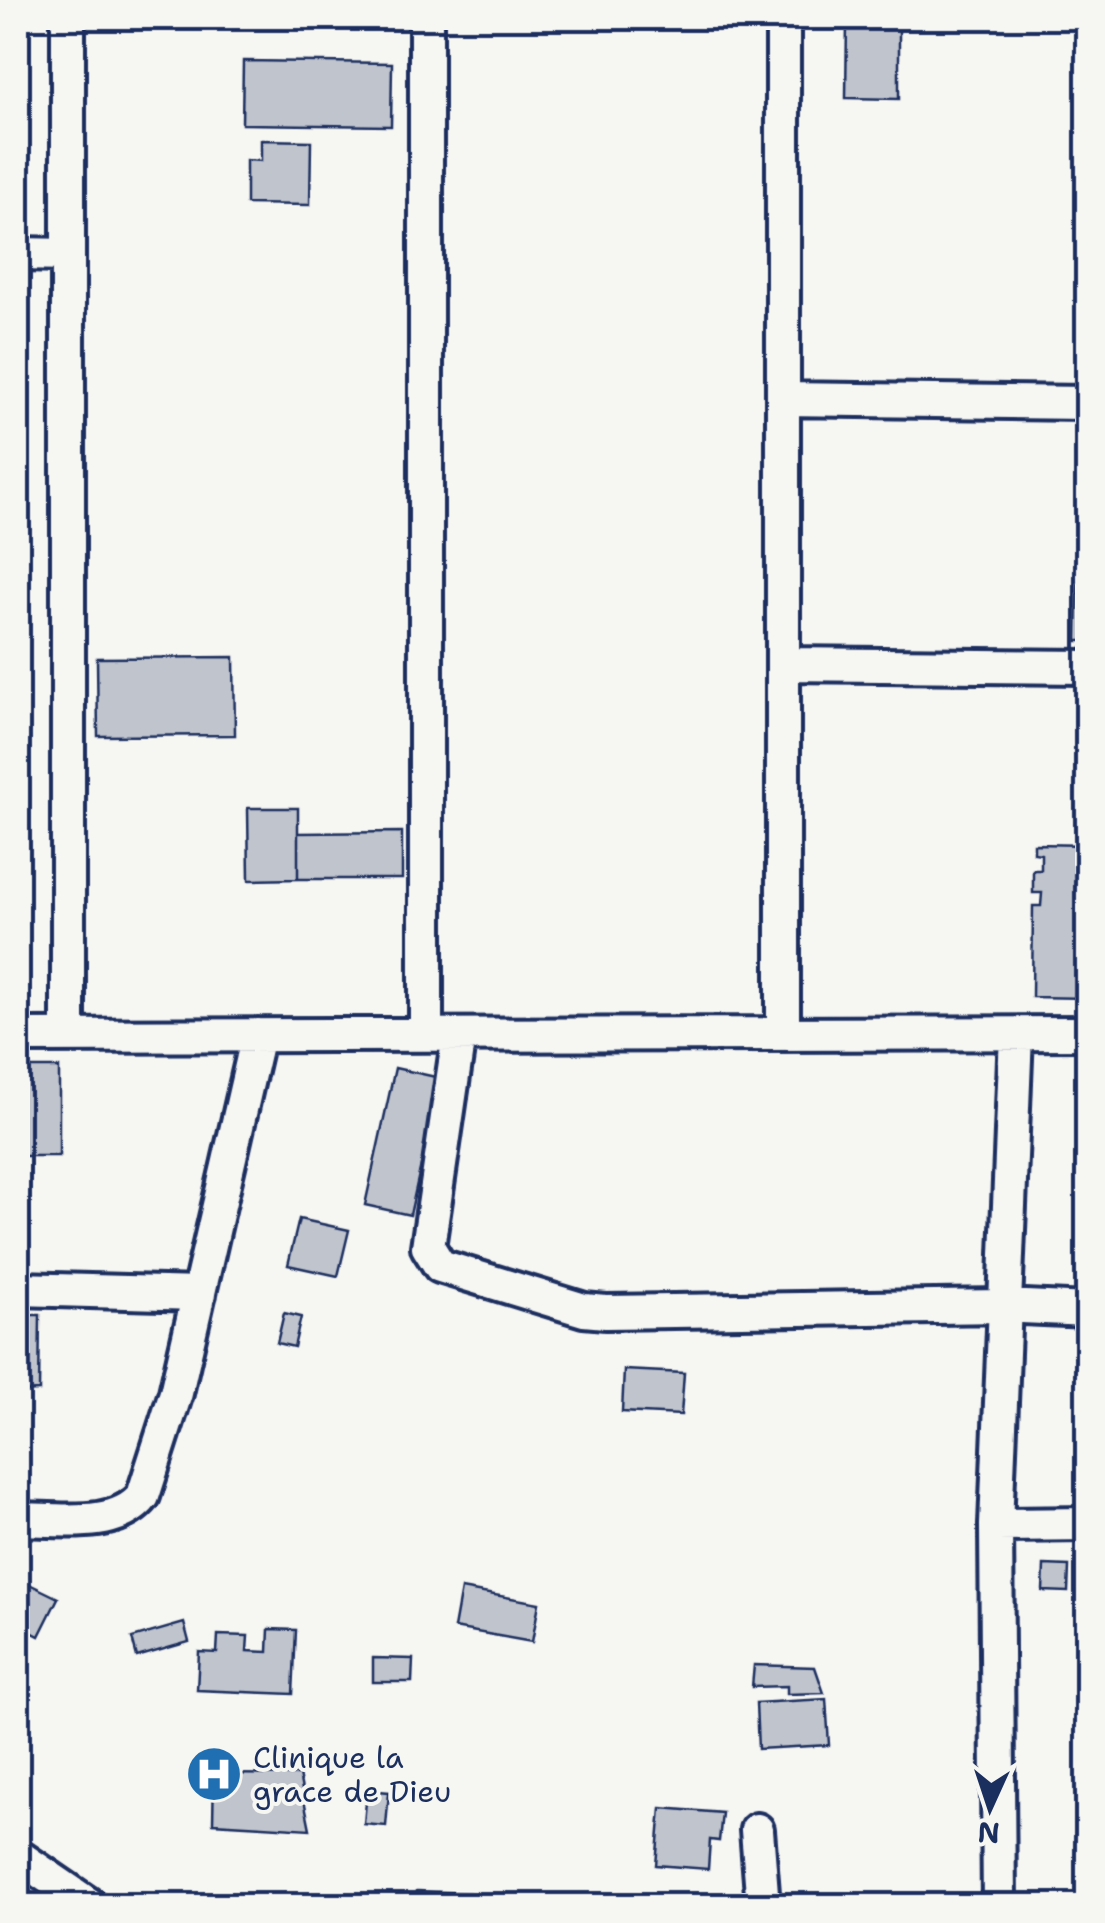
<svg xmlns="http://www.w3.org/2000/svg" width="1105" height="1923" font-family="'Shantell Sans',sans-serif">
  <style>
    .building { fill: #c0c4cd; stroke: #1b2f5e; stroke-width: 2.5 }
    .lines { fill: none; stroke-linecap: round; stroke-linejoin: round }
    .minor-casing { stroke: #1b2f5e; stroke-width: 40 }
    .minor { stroke: #f6f6f2; stroke-width: 32 }
    .labels { text-anchor: middle; dominant-baseline: central; stroke-width: 8; stroke-linejoin: round; paint-order: stroke }
    .poi-label { font-size: 30px; fill: #1b2f5e; stroke: #f6f6f2; text-anchor: start }
  </style>
  <rect width="100%" height="100%" fill="#f6f6f2"/>
  <filter id="ink" filterUnits="userSpaceOnUse"><feTurbulence type="fractalNoise" baseFrequency=".01" numOctaves="2"/><feDisplacementMap in="SourceGraphic" scale="20" xChannelSelector="R" yChannelSelector="G"/><feConvolveMatrix kernelMatrix="1 2 1 2 8 2 1 2 1" color-interpolation-filters="sRGB"/></filter>
  <g filter="url(#ink)">
    <!-- building -->
    <path class="building" d="M847,22L899,23V99L846,98Z
      M243,61L392,63L391,126L242,124Z
      M261,140L311,141L310,205L246,204V160L261,161Z
      M1079,537H1088V641H1077Z
      M234,657L235,735L98,736L97,658Z
      M248,808H298V879L249,880Z
      M402,832V879H298V833Z
      M1034,844L1088,845V998L1032,997L1033,906H1041L1042,893H1033V870H1041V854L1034,853Z
      M18,1068H59V1156H18Z
      M395,1068L440,1078L410,1215L365,1205Z
      M299,1219L349,1230L338,1276L288,1265Z
      M284,1313L301,1317L294,1347L277,1343Z
      M18,1315H40L39,1391L18,1392Z
      M624,1370L684,1373L681,1415L622,1412Z
      M1044,1565L1069,1566L1068,1592L1043,1591Z
      M19,1579L58,1598L39,1636L18,1625Z
      M461,1589L539,1603L532,1642L454,1628Z
      M184,1623L189,1642L137,1657L132,1638Z
      M269,1629L296,1630L293,1694L197,1690L199,1652L217,1653L218,1635L248,1636L247,1651L268,1652Z
      M373,1658L413,1659L412,1682H373Z
      M754,1665L815,1667L824,1693L787,1694V1686L752,1687Z
      M826,1699L829,1745L758,1749L756,1703Z
      M214,1774L299,1775L310,1829L213,1823Z
      M367,1790L389,1792L386,1826L364,1824Z
      M661,1808L722,1813L719,1841L710,1840L708,1869L656,1865Z
      M417,1891L469,1893V1906H416Z"/>
    <g class="lines">
      <!-- minor casing -->
      <g class="minor-casing">
        <path id="minor" d="M783,18V1033
          M18,254L68,255
          M783,399L1088,403
          M784,664L1088,667
          M426,1034V18
          M459,1035L428,1247L440,1266L584,1310L606,1312L1002,1306L1088,1310
          M18,1036L1088,1033
          M68,1036V18
          M18,1289L199,1294
          M18,1519C57,1519 117,1530 143,1496L176,1393L258,1035
          M996,1525L1088,1524
          M757,1830L763,1906
          M18,1856L91,1906
          M999,1906L996,1525L1016,1034"/>
      </g>
      <!-- minor -->
      <use href="#minor" class="minor"/>
    </g>
  </g>
  <!-- icons -->
  <defs>
    <g id="hospital-disc" transform="scale(2.875)"><circle r="9.5" fill="#1f6fb2" stroke="#f6f6f2"/><path d="M-5-5h3v3.5h4V-5h3V5h-3V1.5h-4V5h-3Z" fill="#fff"/></g>
  </defs>
  <g fill-rule="evenodd">
    <use href="#hospital-disc" x="214" y="1774"/>
  </g>
  <g class="labels">
    <!-- poi labels -->
    <g class="poi-label">
      <text x="253" y="1757">Clinique la<tspan x="253" dy="34">grace de Dieu</tspan></text>
    </g>
  </g>
  <!-- margin -->
  <rect width="1105" height="1923" fill="none" stroke="#f6f6f2" stroke-width="60"/>
  <rect x="30" y="30" width="1045" height="1863" fill="none" stroke="#1b2f5e" stroke-width="4" filter="url(#ink)"/>
  <!-- north arrow -->
  <g transform="translate(990 1808) rotate(183)" stroke="#f6f6f2" stroke-width="8" paint-order="stroke">
  <path d="M0-8L18 38L0 25L-18 38Z" fill="#1b2f5e"/>
  <text y="-15" font-size="28" font-weight="bold" text-anchor="middle" fill="#1b2f5e">N</text>
  </g>
</svg>
